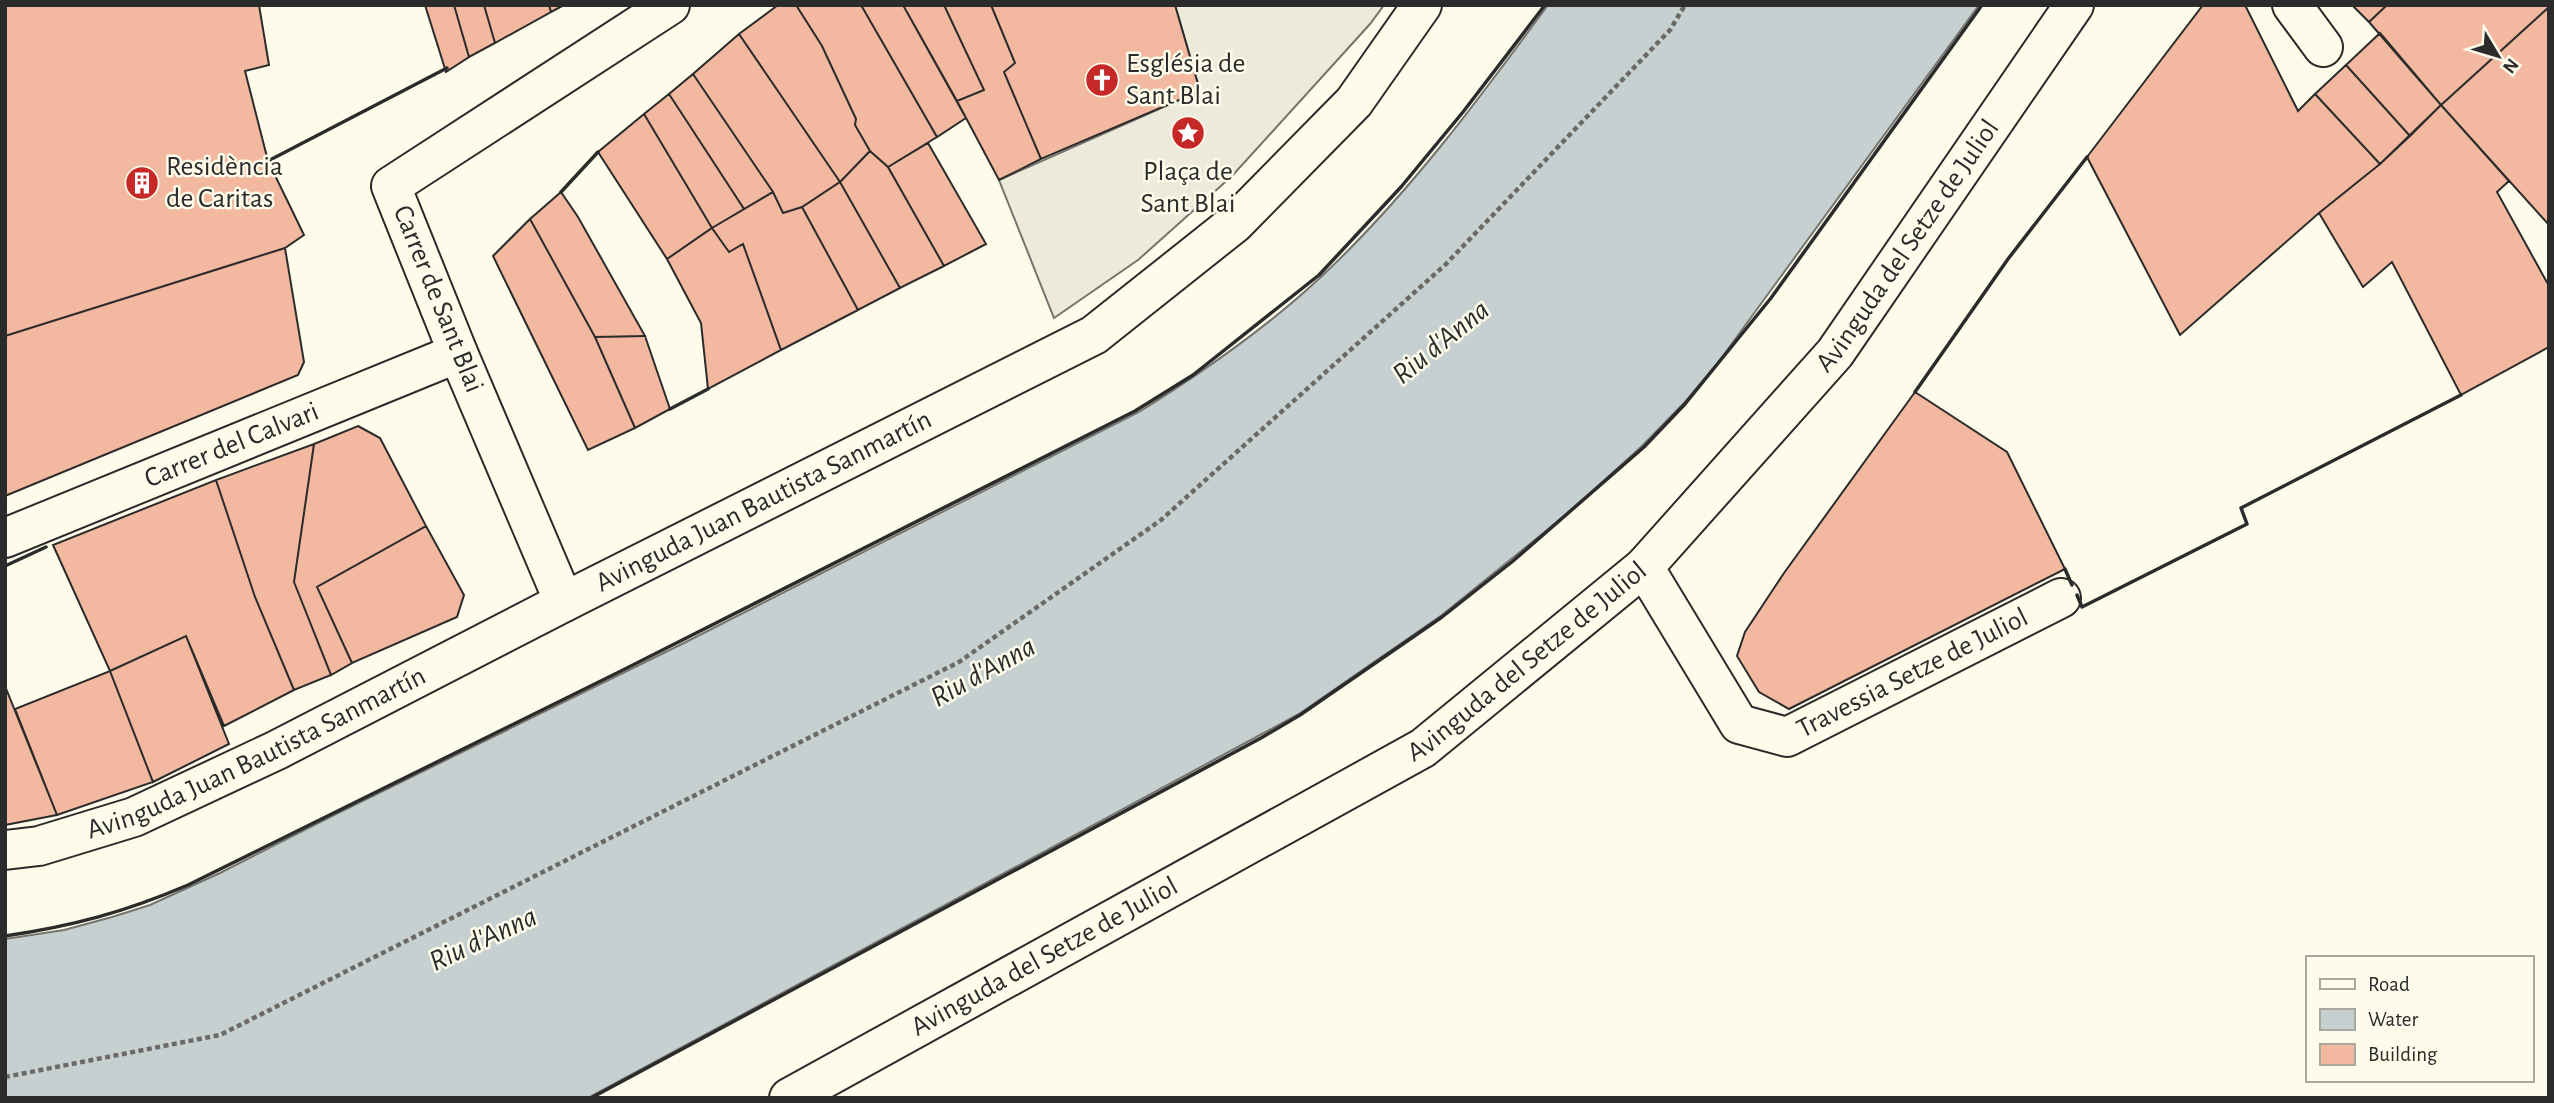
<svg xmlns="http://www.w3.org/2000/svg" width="2554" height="1103" font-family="'Alegreya Sans',sans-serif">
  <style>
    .parking { fill: #eceadb; stroke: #74746e; stroke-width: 2 }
    .water { fill: #c7d0d0; stroke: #74746e; stroke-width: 2 }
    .building { fill: #f2b8a0; stroke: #2b2b2b; stroke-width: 2 }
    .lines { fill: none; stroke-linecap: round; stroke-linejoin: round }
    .minor-casing { stroke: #2b2b2b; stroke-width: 42 }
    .major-casing { stroke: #2b2b2b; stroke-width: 42 }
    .path { stroke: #6a6964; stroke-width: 4.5; stroke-dasharray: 5 3.5; stroke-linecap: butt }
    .minor { stroke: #fdfbea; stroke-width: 38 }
    .major { stroke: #fdfbea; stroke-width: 38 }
    .wall { stroke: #2b2b2b; stroke-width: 3.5 }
    .labels { text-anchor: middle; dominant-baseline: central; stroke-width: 5; stroke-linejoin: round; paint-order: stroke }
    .poi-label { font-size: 28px; fill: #2b2b2b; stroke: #fdfbea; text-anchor: start }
    .street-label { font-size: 28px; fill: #2b2b2b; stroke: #fdfbea }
    .water-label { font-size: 30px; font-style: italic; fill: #2b2b2b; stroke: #fdfbea }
  </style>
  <rect width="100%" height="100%" fill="#fdfbea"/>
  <!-- parking -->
  <path class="parking" d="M1175,5H1384L1370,24L1232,176L1138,260L1054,318L999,180L1200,91Z"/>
  <!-- water -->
  <path class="water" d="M1548,5H1979L1717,364L1684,403L1642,446L1567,514L1442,615L1299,714L1260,735L588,1098H5V939L64,930L112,917L150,905L220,873L330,817L684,643L1139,412C1203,372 1267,328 1323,275C1408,195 1479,99 1548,5Z"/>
  <!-- building -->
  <path class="building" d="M5,5H259L269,65L245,71L268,161L304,235L285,248L5,336Z
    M425,5H454L469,57L446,72Z
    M454,5H484L495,43L469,57Z
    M484,5H549L551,12L495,43Z
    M549,5H564L551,12Z
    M778,5H796L822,46L856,119L855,125L870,151L840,182L739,34Z
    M796,5H861L937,137L888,167L870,151L855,125L856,119L822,46Z
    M861,5H903L966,118L937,137Z
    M903,5H944L984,90L957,101Z
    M944,5H991L1015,63L1004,72L1041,159L999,180L957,101L984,90Z
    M991,5H1175L1200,91L1041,159L1004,72L1015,63Z
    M2203,5H2245L2298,111L2315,94L2380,164L2319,213L2180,335L2087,157Z
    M2352,5H2387L2369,22Z
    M2387,5H2549V7L2441,105L2369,22Z
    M2549,7V225L2441,105Z
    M2380,33L2441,105L2410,136L2346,65Z
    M739,34L840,182L802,207L783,213L773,192L693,74Z
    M2346,65L2410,136L2380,164L2315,94Z
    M693,74L773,192L744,209L669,94Z
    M669,94L744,209L712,228L644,114Z
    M2441,105L2509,181L2497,192L2549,286V347L2461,395L2392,262L2363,287L2319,213L2380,164Z
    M644,114L712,228L667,259L598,152Z
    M928,143L986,244L944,266L888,167Z
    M870,151L888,167L944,266L900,288L840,182Z
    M840,182L900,288L858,310L802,207Z
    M561,192L578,217L645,336L595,337L530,219Z
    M773,192L783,213L802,207L858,310L781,350L743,244L729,252L712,228Z
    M530,219L595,337L635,428L588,450L493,256Z
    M712,228L729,252L743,244L781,350L708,389L701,323L667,259Z
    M285,248L304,362L298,375L5,496V336Z
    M645,336L670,409L635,428L595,337Z
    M1915,392L2007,452L2065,569L1789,709L1759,692L1737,656L1745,632L1784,573Z
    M358,426L380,438L426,526L317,587L352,663L331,675L294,582L314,444Z
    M314,444L294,582L331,675L294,690L255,597L216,480Z
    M216,480L255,597L294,690L224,726L186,636L110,671L53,545Z
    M426,526L464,595L457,617L352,663L317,587Z
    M186,636L229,744L153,782L110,671Z
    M110,671L153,782L57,815L15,709Z
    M5,686L57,815L5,825Z"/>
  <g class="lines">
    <!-- minor casing -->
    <g class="minor-casing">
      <g id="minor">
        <path d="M2292,5L2323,47"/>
        <path id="s1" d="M5,538L458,353"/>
        <path id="s2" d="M1644,567L1739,724L1787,737L2061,598"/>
        <path d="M564,602L458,353L391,186L670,5"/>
        <path id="s3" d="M5,850L39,846L134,817L277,750L564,602L1094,335L1235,223L1354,102L1422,5"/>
      </g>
    </g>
    <!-- major casing -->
    <g class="major-casing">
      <g id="major">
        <path id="s4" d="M789,1098L1423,748L1644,567L1835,353L2074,5"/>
      </g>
    </g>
    <!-- path -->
    <path class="path" d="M5,1077L220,1035L959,662L1161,520L1445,265L1670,30L1685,5"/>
    <!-- minor -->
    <use href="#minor" class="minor"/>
    <!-- major -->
    <use href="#major" class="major"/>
    <!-- wall -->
    <path class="wall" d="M268,161L447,68
      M561,192L598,152
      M1915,392L2008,259L2087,157
      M670,409L708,389
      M5,566L46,547
      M2065,569L2072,585
      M2077,595L2082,607L2247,524L2241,508L2461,395
      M5,936C73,926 125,912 188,885L621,671L1135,411L1193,375L1319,275L1401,187L1463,112L1545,5
      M591,1098L1261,738L1300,715L1442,617L1513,561L1644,447L1685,404L1771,298L1982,5"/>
  </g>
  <!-- icons -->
  <defs>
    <g id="church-disc" transform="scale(1.75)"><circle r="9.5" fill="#c62828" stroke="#fdfbea"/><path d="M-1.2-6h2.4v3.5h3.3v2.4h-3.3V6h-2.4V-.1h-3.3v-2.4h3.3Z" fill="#fff"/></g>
    <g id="sight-disc" transform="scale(1.75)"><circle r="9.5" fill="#c62828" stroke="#fdfbea"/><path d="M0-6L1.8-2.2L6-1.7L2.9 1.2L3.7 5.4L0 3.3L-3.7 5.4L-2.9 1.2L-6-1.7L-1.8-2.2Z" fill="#fff"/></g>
    <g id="building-disc" transform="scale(1.75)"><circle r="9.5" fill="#c62828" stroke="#fdfbea"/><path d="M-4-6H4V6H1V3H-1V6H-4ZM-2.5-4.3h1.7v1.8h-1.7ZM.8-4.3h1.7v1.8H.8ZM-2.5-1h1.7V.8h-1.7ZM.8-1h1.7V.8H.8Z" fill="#fff"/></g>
  </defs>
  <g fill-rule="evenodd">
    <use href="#church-disc" x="1102" y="80"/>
    <use href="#sight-disc" x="1188" y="133"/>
    <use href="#building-disc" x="142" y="183"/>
  </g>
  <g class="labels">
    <!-- poi labels -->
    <g class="poi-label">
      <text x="1126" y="64">Església de<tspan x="1126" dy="32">Sant Blai</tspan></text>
      <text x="166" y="167">Residència<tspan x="166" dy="32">de Caritas</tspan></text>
      <text x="1188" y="172" text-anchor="middle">Plaça de<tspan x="1188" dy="32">Sant Blai</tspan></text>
    </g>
    <!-- street labels -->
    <g class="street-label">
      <text stroke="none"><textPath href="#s4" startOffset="1426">Avinguda del Setze de Juliol</textPath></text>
      <text transform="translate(438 299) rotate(68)">Carrer de Sant Blai</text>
      <text stroke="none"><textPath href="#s1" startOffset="245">Carrer del Calvari</textPath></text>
      <text stroke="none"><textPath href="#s3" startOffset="838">Avinguda Juan Bautista Sanmartín</textPath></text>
      <text stroke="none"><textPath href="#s4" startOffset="859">Avinguda del Setze de Juliol</textPath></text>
      <text stroke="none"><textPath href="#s2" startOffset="374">Travessia Setze de Juliol</textPath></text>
      <text stroke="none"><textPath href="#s3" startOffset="271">Avinguda Juan Bautista Sanmartín</textPath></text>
      <text stroke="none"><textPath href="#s4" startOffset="292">Avinguda del Setze de Juliol</textPath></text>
    </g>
    <!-- water labels -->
    <g class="water-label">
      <text transform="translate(1441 342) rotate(-39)">Riu d'Anna</text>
      <text transform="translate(983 672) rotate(-29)">Riu d'Anna</text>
      <text transform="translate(483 939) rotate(-25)">Riu d'Anna</text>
    </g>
  </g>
  <!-- border -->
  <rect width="2554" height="1103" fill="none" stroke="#2b2b2b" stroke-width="14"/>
  <!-- legend -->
  <rect x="2306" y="956" width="228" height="126" fill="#fdfbea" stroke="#a9a89e" stroke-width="2"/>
  <rect x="2320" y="979" width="35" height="10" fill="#fdfbea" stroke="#a9a89e" stroke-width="2"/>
  <text x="2368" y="991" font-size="21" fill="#2b2b2b">Road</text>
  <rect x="2320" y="1009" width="35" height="21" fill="#c7d0d0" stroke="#a9a89e" stroke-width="2"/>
  <text x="2368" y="1026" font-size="21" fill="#2b2b2b">Water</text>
  <rect x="2320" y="1044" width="35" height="21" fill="#f2b8a0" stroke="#a9a89e" stroke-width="2"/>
  <text x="2368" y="1061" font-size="21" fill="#2b2b2b">Building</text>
  <!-- north arrow -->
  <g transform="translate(2498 56) rotate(128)" stroke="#fdfbea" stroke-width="5" paint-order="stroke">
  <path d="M0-5L12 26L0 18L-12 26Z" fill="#2b2b2b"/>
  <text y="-10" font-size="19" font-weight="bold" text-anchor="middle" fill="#2b2b2b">N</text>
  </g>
</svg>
